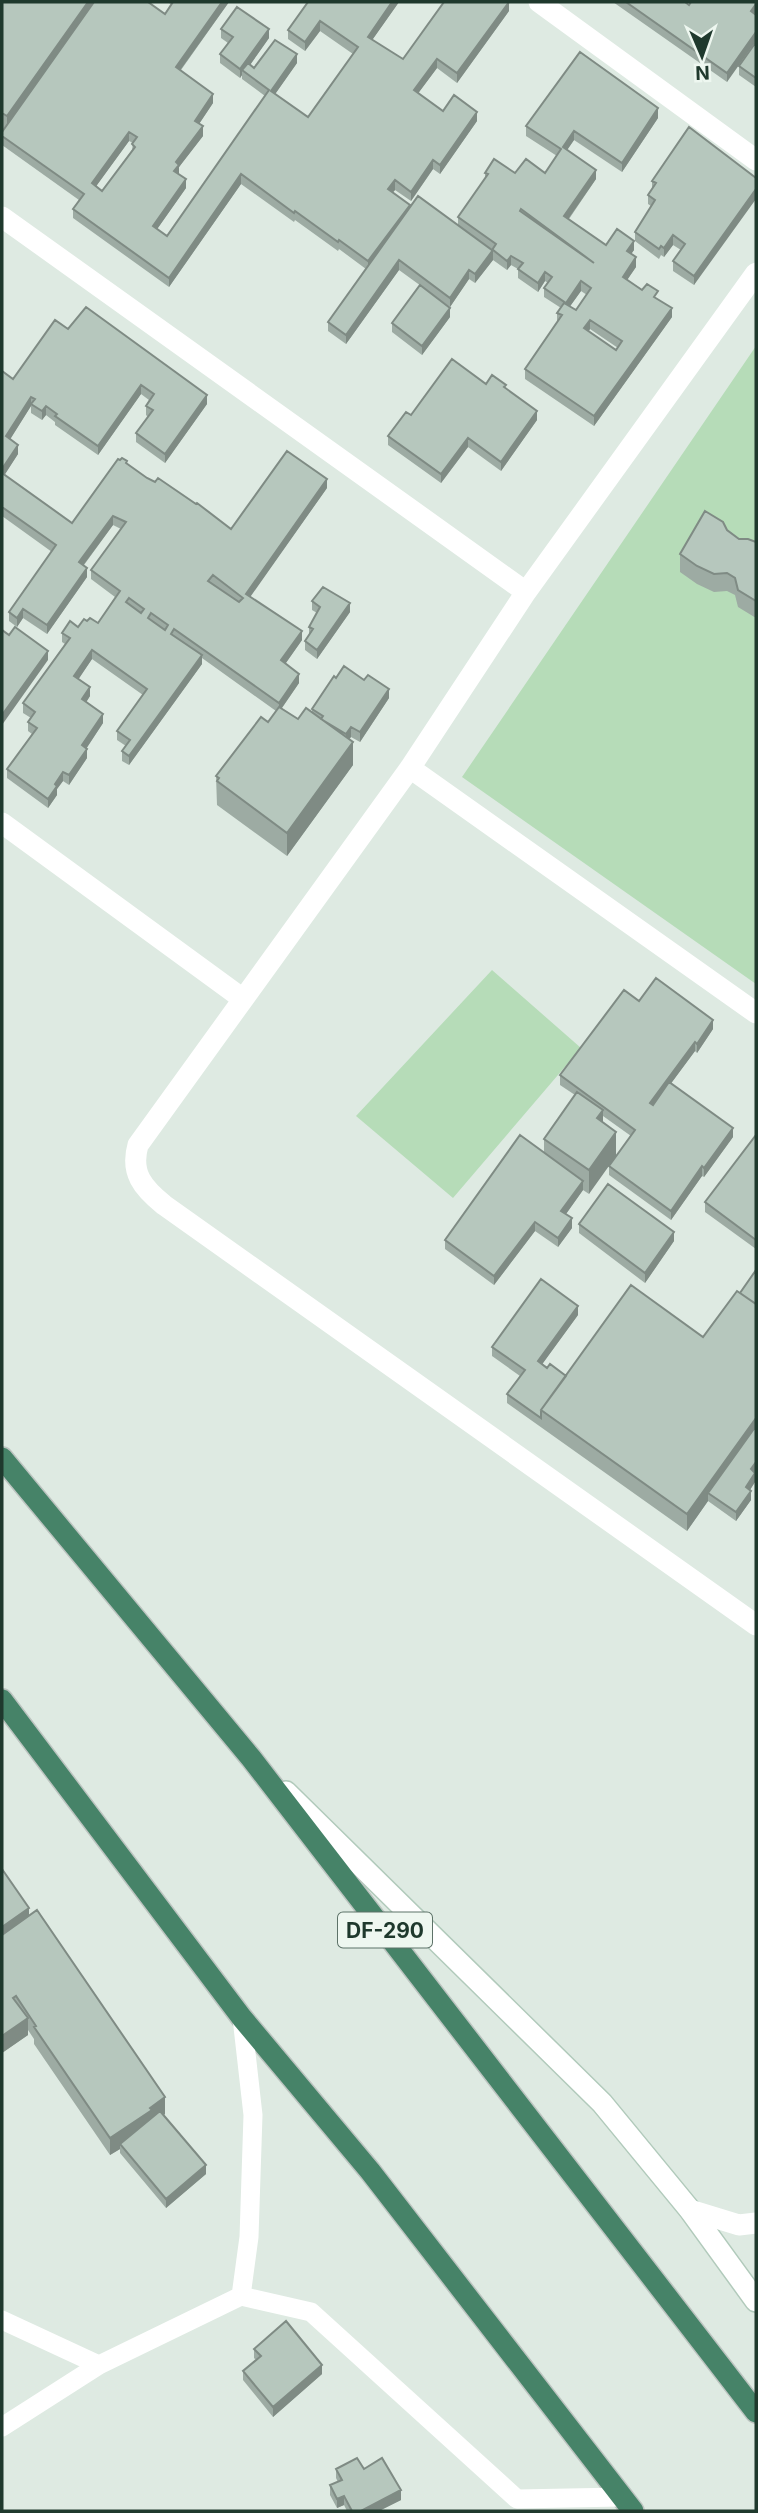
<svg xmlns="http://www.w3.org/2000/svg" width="758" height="2513" font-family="Inter,sans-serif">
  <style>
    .green { fill: #b6dcb8 }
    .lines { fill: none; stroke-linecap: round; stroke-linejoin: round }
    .secondary-casing { stroke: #b1cabb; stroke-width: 24 }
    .trunk-casing { stroke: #bcc4c0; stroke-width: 24 }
    .service { stroke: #fff; stroke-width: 19 }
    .minor { stroke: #fff; stroke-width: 21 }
    .secondary { stroke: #fff; stroke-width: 21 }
    .trunk { stroke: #468368; stroke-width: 21 }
    .wall { fill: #9daba3; fill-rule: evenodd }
    .shaded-wall { fill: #7f8b84 }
    .building { fill: #b6c7bd; stroke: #7f8b84; stroke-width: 2; fill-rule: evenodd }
    .labels { text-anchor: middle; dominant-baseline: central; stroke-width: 7; stroke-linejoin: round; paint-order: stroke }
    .shield { fill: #eef7f0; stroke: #5d7268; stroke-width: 2 }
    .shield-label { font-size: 21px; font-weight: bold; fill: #1f392d }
  </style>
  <rect width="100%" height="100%" fill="#deeae2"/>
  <!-- green -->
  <path class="green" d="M756,346V984L462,777Z
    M492,970L581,1048L453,1198L356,1116Z"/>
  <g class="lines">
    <!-- secondary casing -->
    <g class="secondary-casing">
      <path id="secondary" d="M286,1792L602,2103L690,2210L756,2301"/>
    </g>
    <!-- trunk casing -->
    <g class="trunk-casing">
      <path id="trunk" d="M2,1458L251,1758L756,2412
        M2,1700L242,2018L370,2171L633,2511"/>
    </g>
    <!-- service -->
    <path class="service" d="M241,2296L249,2237L253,2115L242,2018
      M2,2320L99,2365
      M2,2427L99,2365L241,2296L311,2312L517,2499L621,2497"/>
    <!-- minor -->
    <path class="minor" d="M539,2L756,160
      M2,217L526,592
      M756,273L526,592L410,768L138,1145C130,1173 143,1188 164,1205L756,1625
      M410,768L756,1013
      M2,823L243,999
      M690,2210L739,2225L756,2223"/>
    <!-- secondary -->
    <use href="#secondary" class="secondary"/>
    <!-- trunk -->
    <use href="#trunk" class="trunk"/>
  </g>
  <!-- wall -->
  <path class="wall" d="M2,2L165,14L171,4L167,2H229L181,70L213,103L199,124L203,136L179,167V174L186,188L157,229L167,236L265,96L242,79V75L240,78L220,63V54L228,43L221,38V29L269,38L250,65L254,68L297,63L275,94L308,117L353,54L320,31L305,51L288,39V30L308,2H399L372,40L403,59L509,11L457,83L437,68L418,93L443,111L477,121L440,174L433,169L411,201L395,190L393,192L410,208L458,226V217L485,179V173H545L557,156L526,136V126L658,118L622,172L574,140L567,150L596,179L569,219L606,245L634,250L631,254L636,267L627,280L658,299L672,317L594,426L525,379V369L557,322V313L561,308L544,297V288L548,283L545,281L538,292L518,278V269L511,265L507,270L493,260L475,283L469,279L450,307L399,270L346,344L328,331V322L366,269L339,249L338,251L295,220L294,222L241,184L169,287L73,218V209L79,200L2,145ZM129,141L133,143L132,150L102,191L96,186ZM581,291L587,295L576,310L570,306ZM590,329L618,348L616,350L589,331Z
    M613,2H685L689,5L755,14L727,82Z
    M756,42V87L739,75V66Z
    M756,178L694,285L673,271V261L681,250L673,245L664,257L661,255L659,259L635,241V232L651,206L648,204V195L652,189V181Z
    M450,317L422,355L392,332V323Z
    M68,329L207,404L165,463L136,442V433L148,417L146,415V406L149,400L141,394L98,455L55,425V422L46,415L42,420L31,413V406L10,439L18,454L4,475L72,523L127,464L147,478L231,529L327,488L250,596L302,640L285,664L299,683L282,708L298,719L312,712V709L336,678L389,698L360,742L351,737L349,739L353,765L287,856L217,805L216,776L268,722L276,711L202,658V664L129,765L122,761V751L126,746L117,740V731L143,695L92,659L78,679L90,696L86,702L103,723L86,749L87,758L69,785L63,781L57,789V795L48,808L7,778V769L32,734L28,731V722L31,718L23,713V703L65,644L62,642V633L78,627L87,621L98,623L115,597L91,579V570L121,529L113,525L84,565L87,577L47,634L23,618L17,627L9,621V612L52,552L2,516V371L13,379Z
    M486,384L506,388L537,420L501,471L468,447L441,483L388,445V436L411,415Z
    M727,530L739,539L756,542V618L738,607L735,595L727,591L714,592L697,584L680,572V554Z
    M312,601L350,612L317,659L305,650V641L309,635V627L317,613L312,610Z
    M639,1001L713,1029L697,1053L695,1051L671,1083L733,1137L704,1177L702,1176L671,1220L609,1175V1166L631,1136L603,1116L589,1194L583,1190L566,1214L572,1228L558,1247L535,1231L494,1285L445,1249V1240L544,1153V1139L575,1095L560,1085V1075Z
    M756,1135V1249L705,1212V1202Z
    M579,1224L674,1241L645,1283L579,1233Z
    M578,1315L542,1364L756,1471L755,1473V1482L750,1490L751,1500L736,1521L708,1501L687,1531L507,1403V1394L520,1376L492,1356V1347Z
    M2,1869L29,1915L165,2114L164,2115L206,2174L166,2208L120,2153V2149L110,2155L34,2044V2039L28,2030V2035L2,2053Z
    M254,2349L322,2374L273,2417L243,2380V2371L256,2360L254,2358Z
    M336,2469H364L401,2500L379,2511H347L344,2505L337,2508L330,2495V2485L338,2482L336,2478Z"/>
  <!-- shaded-wall -->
  <path class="shaded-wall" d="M88,2H100L7,134V116Z
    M222,2H229L176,76V67Z
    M392,2H399L368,46V37Z
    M509,2V11L457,83V73Z
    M756,4V13L751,20V11Z
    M320,21V31L305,51V42Z
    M269,29V38L245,72L242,70V75L240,78V69Z
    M756,32V41L727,82V73Z
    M297,54V63L271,100V91Z
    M437,59V68L414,99V90Z
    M213,94V103L195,130V121Z
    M658,108V118L622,172V163Z
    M477,112V121L440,174V165Z
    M203,126V136L179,167V174L174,171L176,162Z
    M574,131V140L563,156V147Z
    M129,132V141L92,192V183Z
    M433,160V169L411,201V192Z
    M596,170V179L564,225V216Z
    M241,174V184L169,287V278Z
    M186,179V188L153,235V226Z
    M395,180V190L388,198V189Z
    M756,189V199L694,285V276Z
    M410,205V214L368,271V261Z
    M673,235V245L664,257V248Z
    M634,241V250L627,260V251Z
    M493,250V260L475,283V274Z
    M511,256V265L507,270V261Z
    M636,257V267L623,286V277Z
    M399,260V270L346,344V335Z
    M469,270V279L450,307V298Z
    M545,272V281L538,292V283Z
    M581,281V291L566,312V303Z
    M450,308V317L422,355V346Z
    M672,308V317L594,426V416Z
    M590,320V329L584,337V328Z
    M141,385V394L98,455V446Z
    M207,395V404L165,463V454Z
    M31,397V406L6,446V436Z
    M46,406V415L42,420V411Z
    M537,411V420L501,471V462Z
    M468,438V447L441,483V474Z
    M18,445V454L2,479V469Z
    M327,479V488L246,603V594Z
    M113,516V525L79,571V562Z
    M87,568V577L47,634V625Z
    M350,603V612L317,659V650Z
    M23,609V618L17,627V618Z
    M302,631V640L281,670V660Z
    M92,650V659L74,686V676Z
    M48,651V660L2,725V715Z
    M202,655V664L129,765V756Z
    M299,674V683L279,712V703Z
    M90,687V696L82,709V699Z
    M389,689V698L360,742V732Z
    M103,714V723L82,755V745Z
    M351,727V737L346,743V734Z
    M353,742V765L287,856V833Z
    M87,749V758L69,785V775Z
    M63,772V781L57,789V795L48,808V799L55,784Z
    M713,1020V1029L697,1053V1044Z
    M695,1042V1051L650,1112V1103Z
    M603,1110V1134L597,1118Z
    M733,1128V1137L704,1177V1168Z
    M616,1132V1156L589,1194V1170Z
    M702,1166V1176L671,1220V1211Z
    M583,1181V1190L561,1221V1211Z
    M572,1218V1228L558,1247V1238Z
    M535,1222V1231L494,1285V1276Z
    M674,1232V1241L645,1283V1273Z
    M578,1306V1315L538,1370V1361Z
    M756,1418V1435L708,1493V1501L687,1531V1514Z
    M756,1462V1471L751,1478V1469Z
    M755,1473V1482L746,1496V1487Z
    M751,1491V1500L736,1521V1512Z
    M29,1908V1917L2,1937V1927Z
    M28,2018V2035L2,2053V2036Z
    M165,2097V2114L120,2144V2149L110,2155V2138Z
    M206,2165V2174L166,2208V2199Z
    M322,2365V2374L273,2417V2407Z
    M401,2490V2500L379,2511H361Z
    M344,2496V2505L337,2508V2499Z"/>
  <!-- building -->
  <path class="building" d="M2,2H88L7,116L2,113Z
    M94,2H148L165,14L173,2H222L176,67L213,94L195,121L203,126L176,162L179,165L174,171L186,179L153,226L167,236L269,90L242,70L248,63L254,68L275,40L297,54L271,91L308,117L358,47L320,21L305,42L288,30L308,2H392L368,37L403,59L444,2H509L457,73L437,59L414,90L443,111L454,95L477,112L440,165L433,160L411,192L395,180L388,189L410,205L368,261L339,240L338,242L295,211L294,213L241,174L169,278L73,209L84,194L2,136V132ZM129,132L137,137L132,144L135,147L102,191L92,183Z
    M626,2H685L689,5L691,2H756V4L751,11L756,15V32L727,73Z
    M237,7L269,29L240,69L220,54L233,37L221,29Z
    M756,42V78L739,66Z
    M580,52L658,108L622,163L574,131L563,147L596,170L564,216L606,245L617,229L634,241L627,251L636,257L623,277L642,290L647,284L658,291L654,297L672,308L594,416L525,369L562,315L557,313L564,303L576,310L591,288L581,281L566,303L544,288L552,277L545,272L538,283L518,269L523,263L511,256L507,261L493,250L475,274L469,270L450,298L399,260L346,335L328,322L418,196L492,250L496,244L458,217L488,174L485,173L494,159L515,173L526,159L545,173L561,149L526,126ZM521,209L594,263L520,211ZM590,320L622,341L616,350L584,328Z
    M689,127L756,178V189L694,276L673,261L685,244L673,235L664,248L661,246L659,249L635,232L655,200L648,195L656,183L652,181Z
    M420,285L450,308L422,346L392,323Z
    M86,307L207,395L165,454L136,433L153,410L146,406L154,394L141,385L98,446L55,416L57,414L46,406L42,411L31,404L35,399L31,397L6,436L18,445L2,469V371L13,379L55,320L68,329Z
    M452,359L486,384L492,375L506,385L504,387L537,411L501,462L468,438L441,474L388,436L406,412L411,415Z
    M287,451L327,479L246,594L302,631L281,660L299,674L279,703L174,629L171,634L202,655L129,756L122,751L130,740L117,731L147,689L92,650L74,676L90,687L82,699L103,714L82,745L87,749L69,775L63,772L55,784L57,786L48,799L7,769L37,728L28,722L35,712L23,703L70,638L62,633L70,621L78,627L84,619L87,621L90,618L98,623L120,591L91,570L126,522L113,516L79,562L87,568L47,625L23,609L17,618L9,612L56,545L2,507V473L72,523L118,459L120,460L122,458L127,461L126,463L147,478L155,482L158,478L196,504L197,503L231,529ZM213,575L243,598L239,602L208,581ZM129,598L144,609L141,613L126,602ZM151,613L168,625L165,630L148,618Z
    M705,511L723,522L727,530L739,539H748L756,542V601L738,590L735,578L727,573L714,574L697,566L680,554Z
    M323,587L350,603L317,650L305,641L313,629L309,627L320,607L312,601Z
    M15,627L48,651L2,715V630L9,635Z
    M344,666L364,680L368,675L389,689L360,732L351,727L346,734L321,719L323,716L312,709L334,676L336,678Z
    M279,707L298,719L306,708L353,742L287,833L217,781L219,778L216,776L261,717L268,722Z
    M656,978L713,1020L697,1044L695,1042L650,1103L653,1105L669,1082L733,1128L704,1168L702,1166L671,1211L609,1166L635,1130L560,1075L624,990L639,1001Z
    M577,1092L603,1110L597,1118L616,1132L589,1170L544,1139Z
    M520,1135L583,1181L561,1211L572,1218L558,1238L535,1222L494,1276L445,1240Z
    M756,1135V1240L705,1202Z
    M608,1184L674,1232L645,1273L579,1224Z
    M756,1270V1304L740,1293Z
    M541,1279L578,1306L538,1361L547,1368L550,1364L566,1376L541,1410V1418L507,1394L525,1370L492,1347Z
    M631,1285L703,1337L737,1291L756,1304V1418L687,1514L541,1410Z
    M756,1426V1462L751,1469L755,1473L746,1487L751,1491L736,1512L708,1493Z
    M2,1869L29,1908L2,1927Z
    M37,1910L165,2097L150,2108L152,2110L110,2138L34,2027L36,2026L16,1996L13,1998L28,2018L2,2036V1935Z
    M160,2111L206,2165L166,2199L120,2144Z
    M286,2321L322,2365L273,2407L243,2371L261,2356L254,2349Z
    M357,2458L364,2469L382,2458L401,2490L361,2511H352L344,2496L337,2499L330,2485L342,2480L336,2469Z"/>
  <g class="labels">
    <!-- shield labels -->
    <rect class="shield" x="338" y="1912.5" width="94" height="35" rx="5"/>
    <g class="shield-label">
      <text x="385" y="1930">DF-290</text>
    </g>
  </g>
  <!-- border -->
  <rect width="758" height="2513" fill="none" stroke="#1f392d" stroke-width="7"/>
  <!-- north arrow -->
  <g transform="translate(702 56) rotate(178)" stroke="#eef7f0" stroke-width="5" paint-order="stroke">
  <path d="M0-5L12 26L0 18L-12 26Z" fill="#1f392d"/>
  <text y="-10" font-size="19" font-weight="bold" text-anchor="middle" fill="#1f392d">N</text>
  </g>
</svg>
